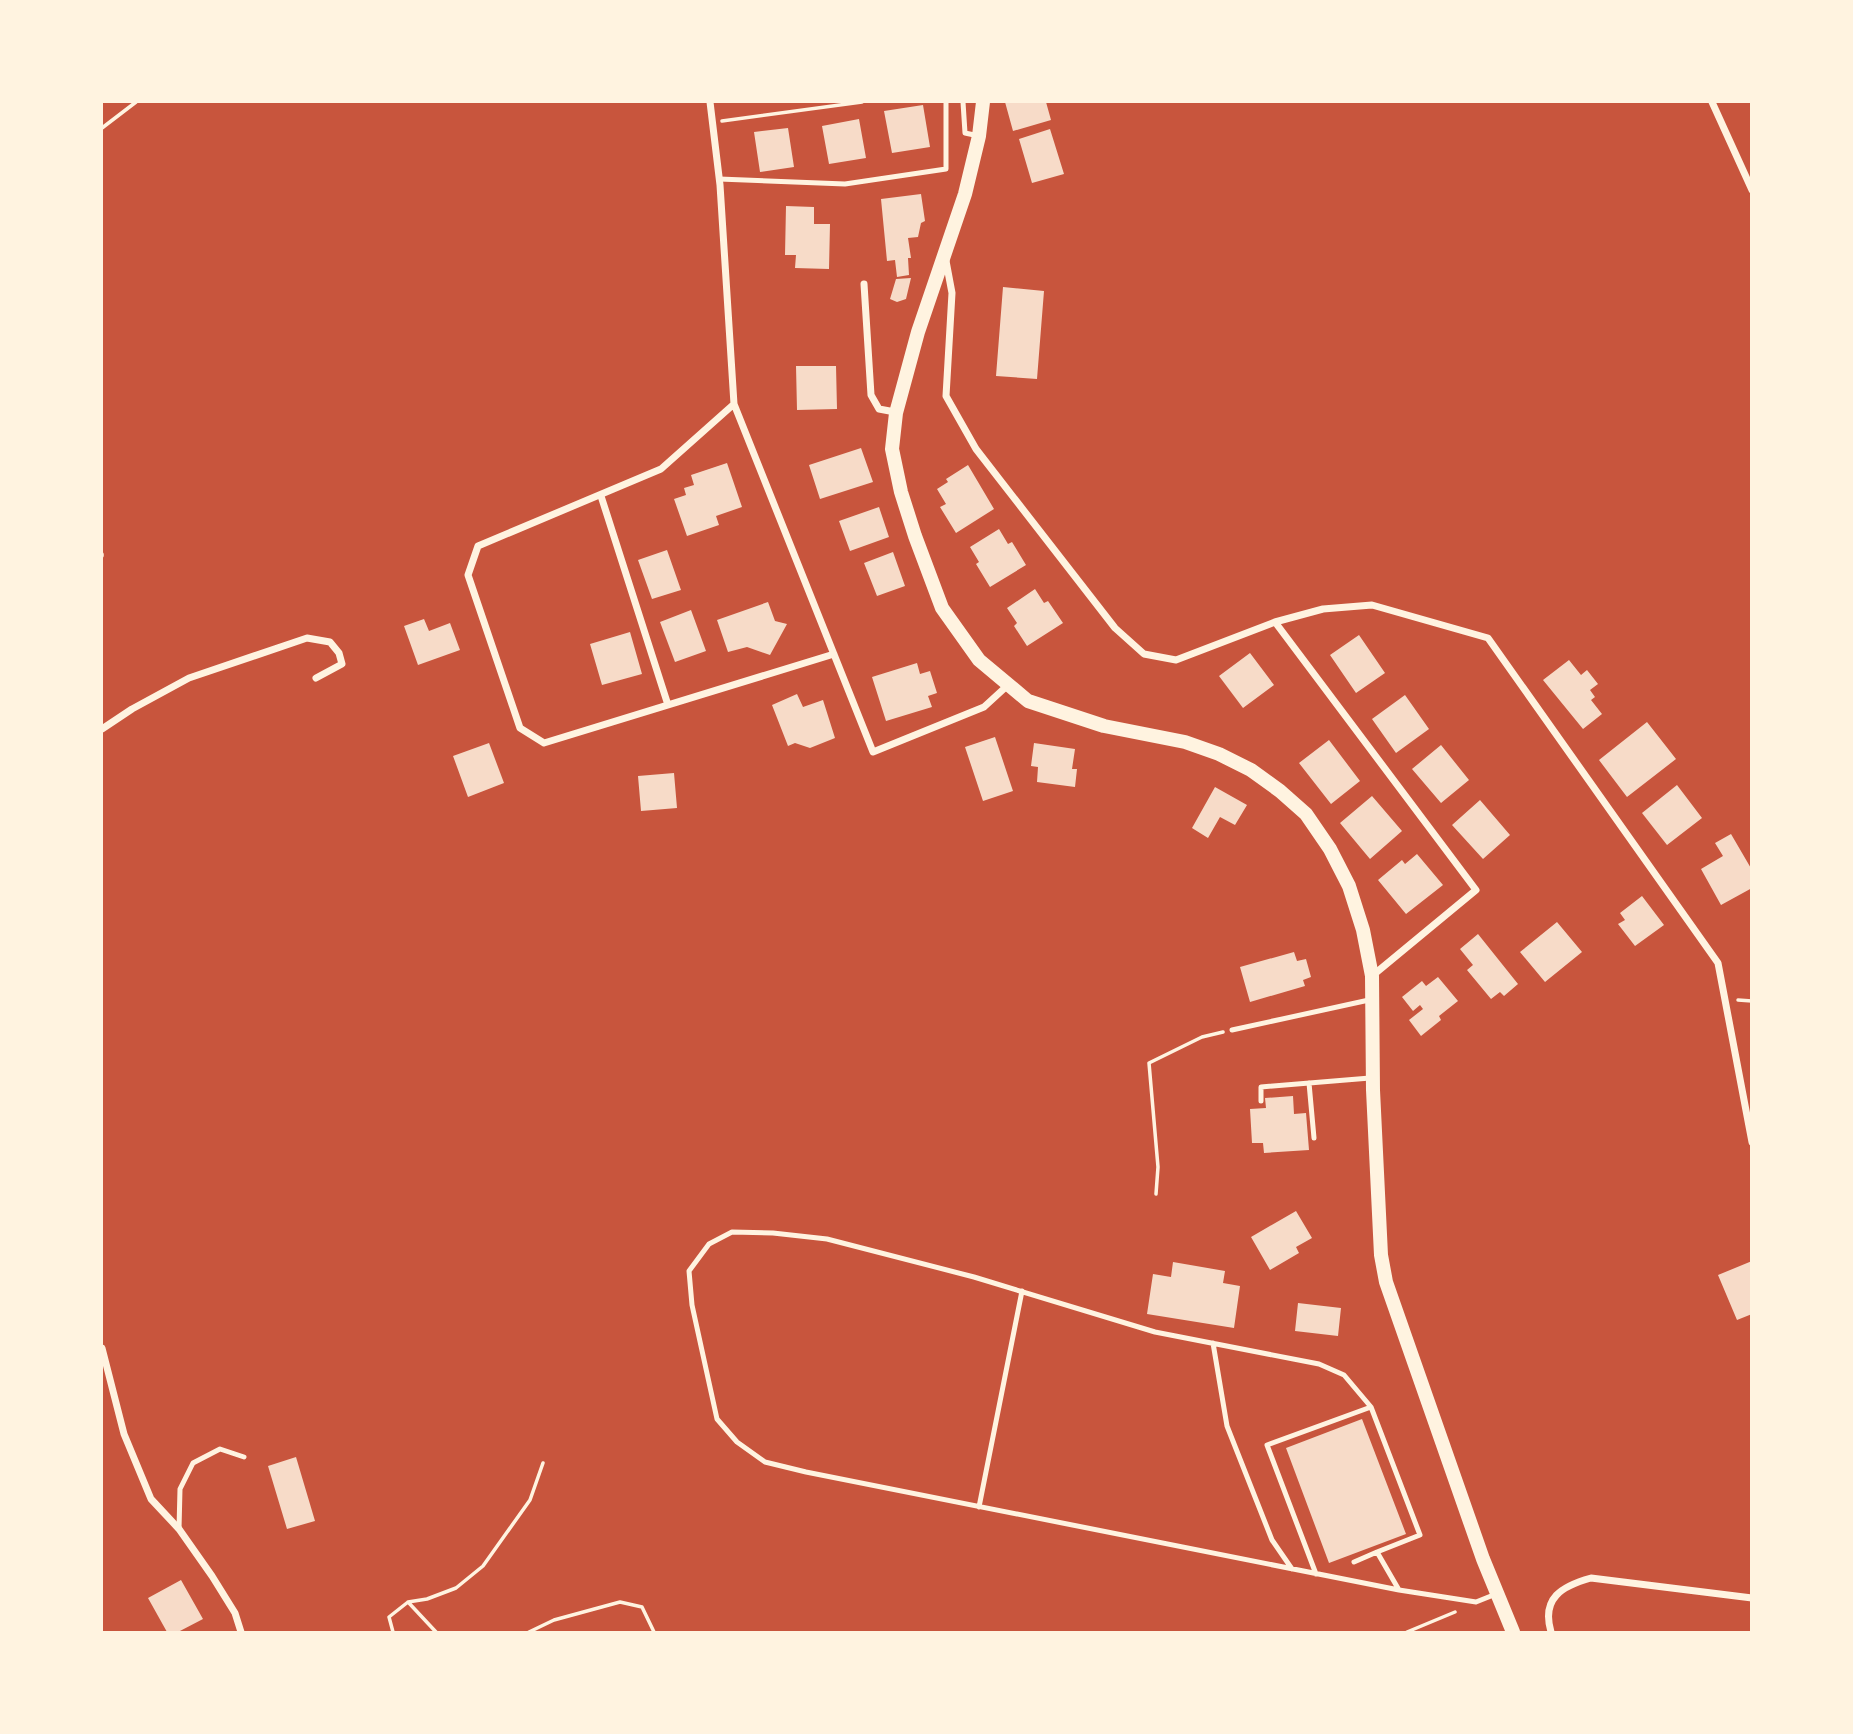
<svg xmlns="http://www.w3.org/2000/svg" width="1853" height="1734" font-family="Lato,sans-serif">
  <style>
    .building { fill: #f7dbc8 }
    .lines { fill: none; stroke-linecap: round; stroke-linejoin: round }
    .path { stroke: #fff3e0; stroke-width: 3.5 }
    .service { stroke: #fff3e0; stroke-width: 5 }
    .minor { stroke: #fff3e0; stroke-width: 7 }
    .secondary { stroke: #fff3e0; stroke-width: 14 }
  </style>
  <rect width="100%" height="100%" fill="#c8553d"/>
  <!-- building -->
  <path class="building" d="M1005,102H1046L1051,120L1013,131Z
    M923,105L930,147L892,153L884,111Z
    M859,119L866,158L829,164L822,126Z
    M788,128L794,167L760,172L754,132Z
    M1050,129L1064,174L1032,183L1019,139Z
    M921,194L925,221L921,223L918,237L908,238L911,258H908L909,275L897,277L895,260L887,261L881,199Z
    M786,206L814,207V224H830L829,269L795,268L796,255H785Z
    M911,278L906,299L897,302L890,299L896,279Z
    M1003,287L1044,291L1037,379L996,376Z
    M796,366H836L837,409L797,410Z
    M861,448L873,482L820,499L809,465Z
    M727,463L742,507L716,516L719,525L687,536L674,499L686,495L684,488L694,485L691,475Z
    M968,465L994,509L956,533L940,507L946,504L937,489L948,482L946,479Z
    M879,507L889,537L850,551L839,521Z
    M999,529L1008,544L1012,542L1026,565L990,587L976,564L979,562L970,547Z
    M667,550L681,590L652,599L638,560Z
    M893,552L905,586L877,596L864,563Z
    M1035,589L1044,603L1048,601L1063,623L1027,646L1014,626L1017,623L1007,608Z
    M768,602L775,621L787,624L770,655L747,647L728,652L717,620Z
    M691,610L706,651L675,662L660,622Z
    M424,619L429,631L450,623L460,650L418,665L404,626Z
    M630,632L642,674L602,685L590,644Z
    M1359,635L1385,673L1356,693L1330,655Z
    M1250,653L1274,685L1243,708L1219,676Z
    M1569,660L1581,675L1587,670L1598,684L1590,690L1595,697L1591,700L1602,714L1583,729L1543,680Z
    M917,663L920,674L930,671L937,693L928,696L932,707L886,721L872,677Z
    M797,694L803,707L823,700L835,738L810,748L795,743L788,746L772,705Z
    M1405,695L1429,729L1396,753L1372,719Z
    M1647,722L1676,759L1627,797L1599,760Z
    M995,737L1013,791L983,801L965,747Z
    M1329,740L1360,781L1331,804L1299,763Z
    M489,743L504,783L468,797L453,756Z
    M1034,743L1075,749L1072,769H1077L1075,787L1037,782L1038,767L1031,766Z
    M1441,745L1469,780L1441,803L1412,769Z
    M674,773L677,808L641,811L638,776Z
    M1677,785L1702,818L1667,845L1642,813Z
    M1215,787L1247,805L1235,825L1220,817L1208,838L1192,828Z
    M1372,796L1402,831L1370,859L1340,823Z
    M1480,800L1510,835L1483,859L1452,825Z
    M1731,834L1752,870V888L1721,905L1701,869L1723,856L1715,843Z
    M1417,854L1443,885L1406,914L1378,880L1402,860L1405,864Z
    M1642,896L1664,925L1635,946L1618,924L1625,920L1620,913Z
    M1557,922L1582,952L1545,982L1520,952Z
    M1478,934L1518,984L1504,996L1500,992L1491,999L1467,970L1473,965L1460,949Z
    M1294,952L1297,961L1306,959L1311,977L1303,980L1305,986L1250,1002L1240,967Z
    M1438,977L1458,1001L1439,1016L1441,1020L1421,1036L1409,1020L1423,1009L1420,1005L1413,1011L1402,997L1422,981L1426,986Z
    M1293,1096L1294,1114L1306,1113L1309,1150L1264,1153L1263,1143H1252L1250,1109L1266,1108L1265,1098Z
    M1296,1211L1312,1238L1296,1247L1299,1253L1270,1270L1251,1237Z
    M1752,1261V1314L1737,1320L1718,1275Z
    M1173,1262L1225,1271L1223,1283L1240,1286L1234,1328L1147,1314L1153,1274L1171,1277Z
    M1298,1303L1341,1308L1338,1336L1295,1331Z
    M1362,1419L1406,1534L1329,1563L1286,1448Z
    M296,1457L315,1521L287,1529L268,1466Z
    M181,1580L203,1619L178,1632H167L148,1598Z"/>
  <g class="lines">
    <!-- path -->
    <path class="path" d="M722,121L862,102
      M102,128L136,102
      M102,554V556
      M1738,1000L1752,1001
      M1156,1194L1158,1167L1149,1063L1202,1037L1223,1032
      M408,1602L427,1599L456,1588L483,1566L530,1500L543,1463
      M393,1632L389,1617L408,1602L436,1632
      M529,1632L554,1620L620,1602L642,1607L654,1632
      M1407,1632L1455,1612"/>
    <!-- service -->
    <path class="service" d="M963,102L965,133L979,136
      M719,179L845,184L946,169V102
      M1232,1030L1369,1000
      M1309,1083L1314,1138
      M1261,1101V1087L1370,1078
      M1213,1343L1227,1426L1272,1540L1292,1569
      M979,1507L1022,1291
      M179,1529L180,1489L193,1463L220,1449L244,1457
      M1354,1562L1377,1552
      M1316,1574L1267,1445L1371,1407
      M1399,1590L806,1472L765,1462L737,1442L717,1419L692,1305L689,1271L709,1244L732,1232L773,1233L827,1239L974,1277L1155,1332L1319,1364L1344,1375L1371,1407L1420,1535L1377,1552L1399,1590L1476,1602L1496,1594"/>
    <!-- minor -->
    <path class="minor" d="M710,102L720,185L734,404L873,752L984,707L1008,685
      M1712,102L1752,190
      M946,261L952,293L946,396L976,449L1115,628L1144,654L1176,660L1275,622
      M864,284L871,395L879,409L895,412
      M734,404L661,469L478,546L468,575L520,728L544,743L834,654
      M601,496L668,705
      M102,729L132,709L189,678L307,638L330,642L339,653L342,664L316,678
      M1372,976L1476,890L1275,622L1323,609L1372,605L1488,638L1718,963L1752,1142
      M102,1348L124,1434L151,1499L179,1529L212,1576L235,1613L241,1632
      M1551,1632C1541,1598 1562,1586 1591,1578L1752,1598"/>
    <!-- secondary -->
    <path class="secondary" d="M983,102L979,136L965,194L918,332L896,413L892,449L901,492L915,536L942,608L979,660L1028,701L1104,726L1185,742L1219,754L1251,770L1280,791L1306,814L1330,849L1349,886L1363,930L1372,976L1373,1090L1381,1255L1386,1282L1483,1559L1513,1632"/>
  </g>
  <!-- border -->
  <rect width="1853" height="1734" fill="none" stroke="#fff3e0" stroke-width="206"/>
</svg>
